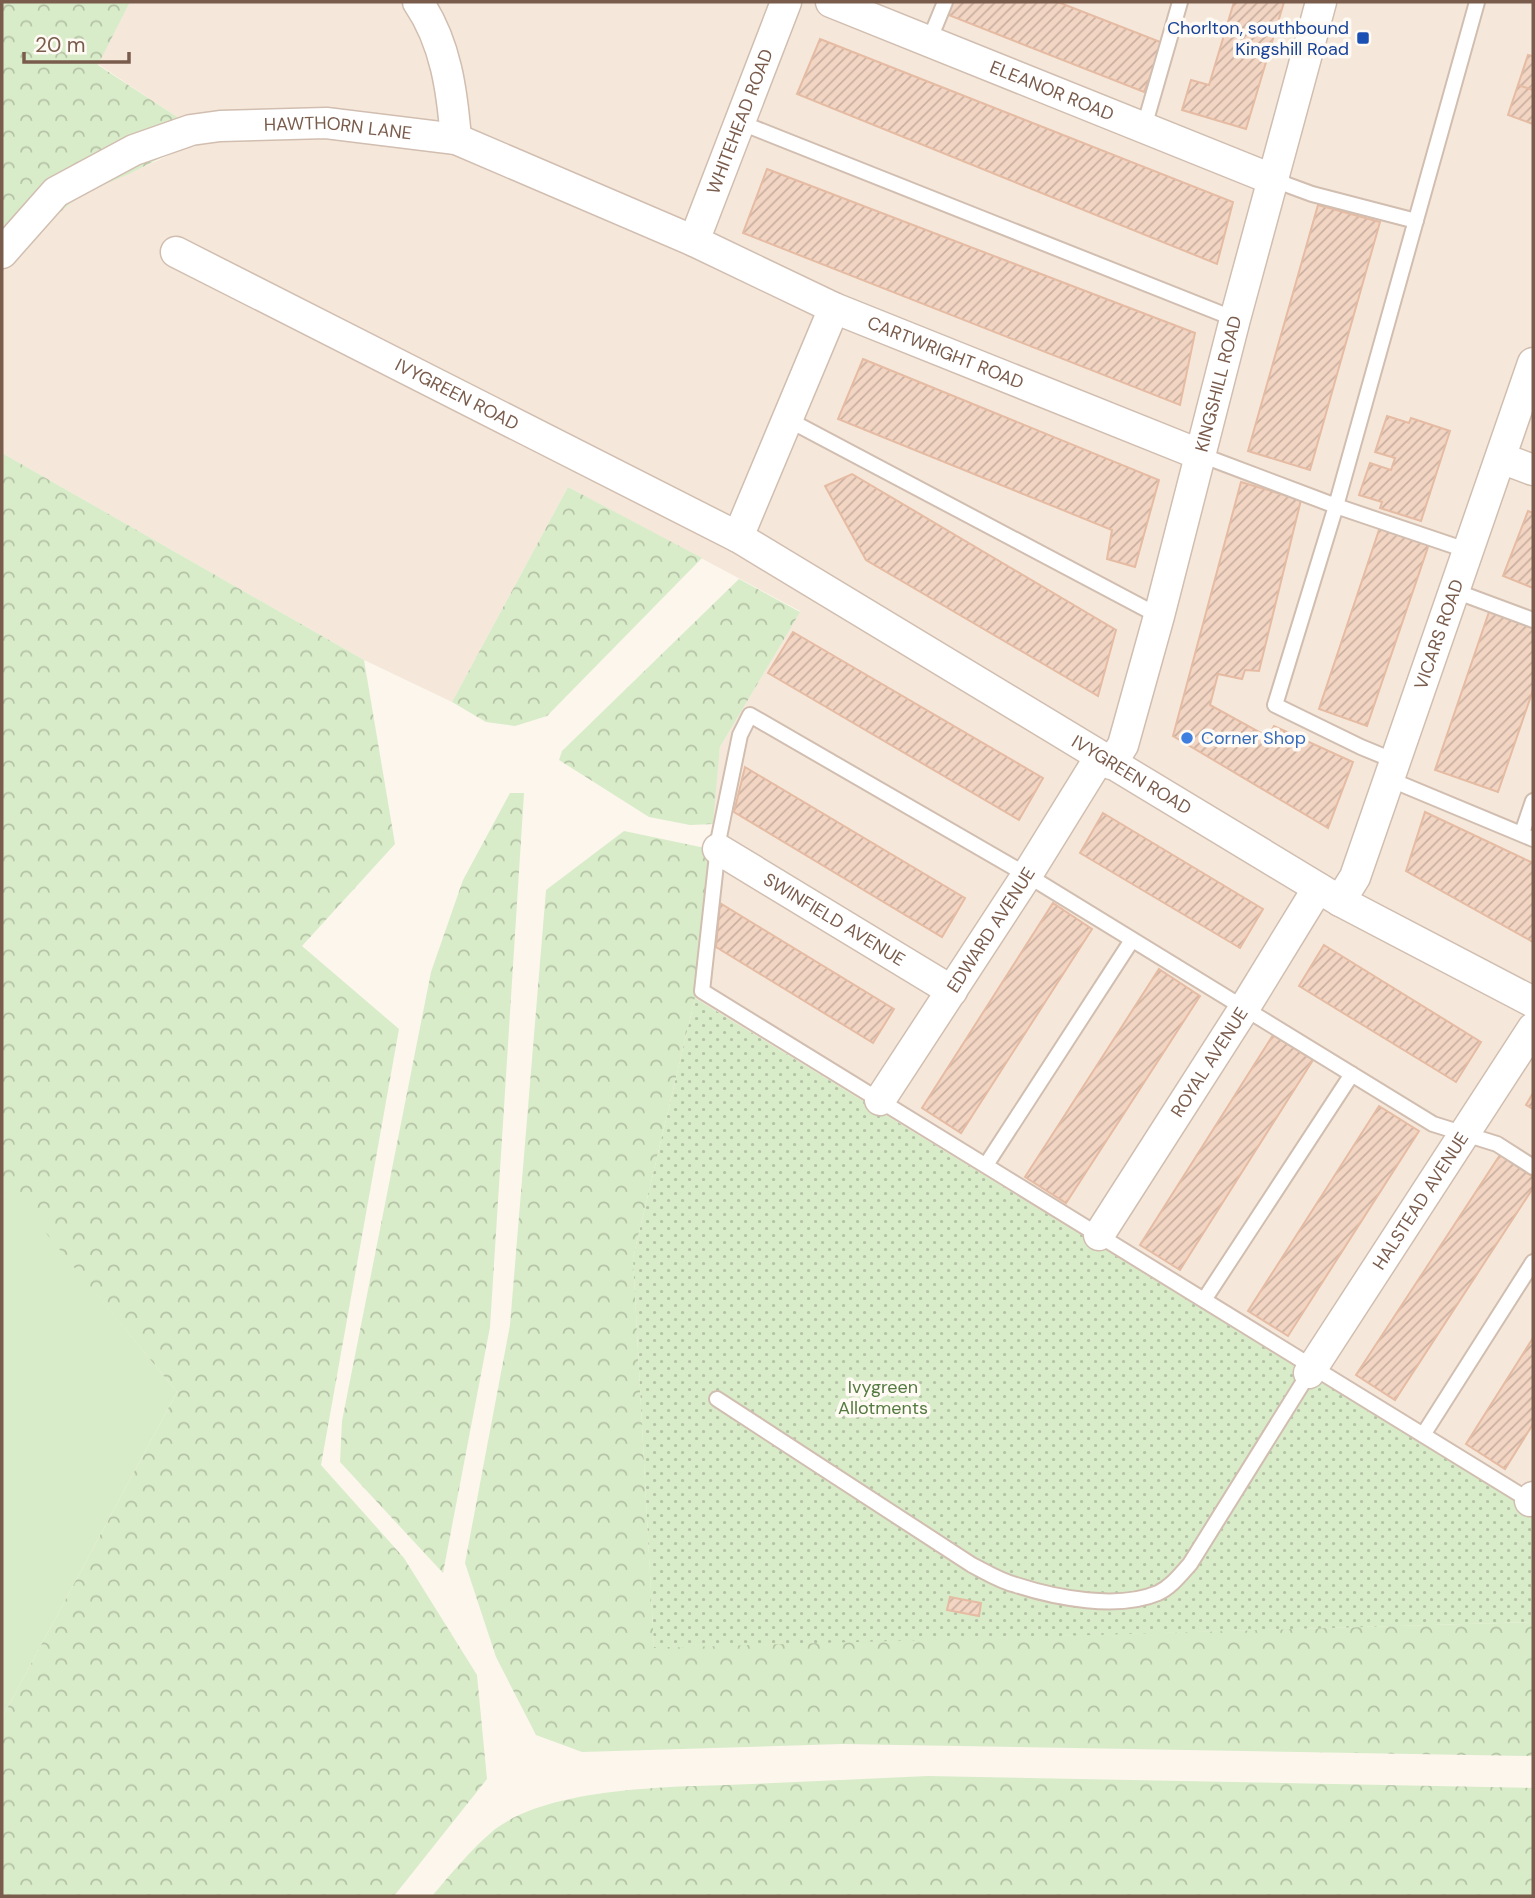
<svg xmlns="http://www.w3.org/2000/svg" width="1535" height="1898" font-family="'DM Sans',sans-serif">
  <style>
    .residential { fill: #f5e8da }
    .grass { fill: #d8ecc9 }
    .forest { fill: url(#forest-crowns) }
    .garden { fill: url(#garden-dots) }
    .building { fill: url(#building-hatch); stroke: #e6bba3; stroke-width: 2 }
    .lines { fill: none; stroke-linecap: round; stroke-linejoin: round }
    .lane-casing { stroke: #d1beb0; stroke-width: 18 }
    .street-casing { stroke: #d1beb0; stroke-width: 33 }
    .lane { stroke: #fff; stroke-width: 14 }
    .street { stroke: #fff; stroke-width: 30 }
    .transit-dot { fill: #1a4fb4; stroke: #fffaf3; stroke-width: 2.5 }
    .shop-dot { fill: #3f7fe0; stroke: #fffaf3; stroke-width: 2.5 }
    .labels { text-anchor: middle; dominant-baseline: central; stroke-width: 7; stroke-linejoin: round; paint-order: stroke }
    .transit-label { font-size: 18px; fill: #164399; stroke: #fffaf3; text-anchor: end }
    .street-label { font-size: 18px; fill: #7a5c4d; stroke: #fffaf3 }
    .shop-label { font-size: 18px; fill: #366cbe; stroke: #fffaf3; text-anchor: start }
    .park-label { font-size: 18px; fill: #537a41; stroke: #fffaf3 }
  </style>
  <defs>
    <pattern id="forest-crowns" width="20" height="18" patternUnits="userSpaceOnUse" patternTransform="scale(1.75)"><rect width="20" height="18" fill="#d8ecc9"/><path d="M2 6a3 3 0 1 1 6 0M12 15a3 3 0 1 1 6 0" fill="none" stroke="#b4c2a5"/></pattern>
    <pattern id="garden-dots" width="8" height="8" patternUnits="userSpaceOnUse" patternTransform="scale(1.75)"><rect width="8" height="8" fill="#d8ecc9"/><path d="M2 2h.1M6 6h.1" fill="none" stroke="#b4c2a5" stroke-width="1.8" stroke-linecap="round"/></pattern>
    <pattern id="building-hatch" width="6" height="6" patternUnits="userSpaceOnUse" patternTransform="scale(1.75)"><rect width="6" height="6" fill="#f3d5c3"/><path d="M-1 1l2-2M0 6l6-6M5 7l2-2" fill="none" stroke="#cab0a1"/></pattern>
  </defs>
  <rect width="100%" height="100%" fill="#fdf6ec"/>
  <!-- residential -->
  <path class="residential" d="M130,2H1533V1512L695,998L720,747L800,611L568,487L452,702L364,660L2,453V272L32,237L80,195L208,138L98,64Z"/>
  <!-- grass -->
  <path class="grass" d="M2,1195L17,1197L177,1392L2,1718Z"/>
  <!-- forest -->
  <path class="forest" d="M2,2H130L98,65L209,138L176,150L129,174L80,195L32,237L2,272Z
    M2,453L364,660L395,844L302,946L399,1029L321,1465L404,1558L477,1675L487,1779L394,1896H2V1718L177,1392L17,1198L2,1195Z
    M568,487L702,558L547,716L515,726L486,722L452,702Z
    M739,579L800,612L720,747L713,824L690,825L649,817L559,760L562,751Z
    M510,793H524L490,1327L443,1573L340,1462L342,1421L431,972L463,880Z
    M624,831L710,849L695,998L633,1258L654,1647L1533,1622V1756L842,1744L582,1752L536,1735L496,1657L465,1563L510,1325L546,890Z
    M928,1776L1533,1788V1896H432C451,1874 471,1849 494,1830C552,1785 681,1787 752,1784C811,1781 869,1779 928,1776Z"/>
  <!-- garden -->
  <path class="garden" d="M695,998L1533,1512V1622L654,1648L633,1258Z"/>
  <!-- building -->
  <path class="building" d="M950,2H1058L1163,43L1144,92L946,14Z
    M1234,2H1284L1246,129L1182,110L1191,80L1209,85Z
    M820,39L1233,202L1217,264L797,94Z
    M1528,55L1533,56V90L1518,85Z
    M1518,85L1533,90V124L1508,115Z
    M767,169L1195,333L1180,405L743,233Z
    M1318,205L1380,222L1310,470L1248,451Z
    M863,359L1159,480L1135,567L1107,559L1112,530L838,419Z
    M1387,416L1409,423L1411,418L1450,431L1421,521L1380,508L1382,502L1359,495L1370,463L1391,470L1395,458L1375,452Z
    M852,474L1116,630L1098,696L866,560L825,486Z
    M1241,482L1301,500L1259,671L1245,670L1242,679L1218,674L1210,705L1268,737L1274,726L1353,762L1328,828L1173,736Z
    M1528,511L1533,513V588L1503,576Z
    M1380,527L1429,544L1367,726L1319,709Z
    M1490,609L1533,623V690L1498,792L1435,770Z
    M793,632L1043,778L1019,820L768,673Z
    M745,767L965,898L942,937L734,812Z
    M1425,812L1533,863V942L1406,871Z
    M1103,813L1263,909L1240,948L1080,853Z
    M720,903L894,1009L873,1043L716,947Z
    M1053,903L1092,929L961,1133L922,1108Z
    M1324,945L1481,1042L1456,1082L1299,986Z
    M1159,969L1200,996L1066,1203L1025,1177Z
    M1273,1035L1313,1060L1180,1270L1140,1245Z
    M1533,1093V1109L1526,1105Z
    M1379,1106L1419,1131L1288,1336L1248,1311Z
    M1500,1155L1533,1177V1188L1395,1400L1356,1375Z
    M1533,1338V1424L1505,1469L1466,1444Z
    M950,1597L981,1603L979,1616L947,1610Z"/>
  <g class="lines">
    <!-- lane casing -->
    <g class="lane-casing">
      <path id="lane" d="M929,41L945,2
        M739,122L1235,319
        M1144,127L1180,2
        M1274,180L1312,194L1416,221
        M787,419L1159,616
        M1201,455L1336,506L1469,551
        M1455,591L1533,620
        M1395,761L1361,747L1275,705L1336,506L1477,2
        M1389,779L1533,839
        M1522,833L1533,801
        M986,1165L1132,940
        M1204,1300L1352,1074
        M717,1399L972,1565C986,1572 1000,1581 1016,1585C1056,1598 1118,1610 1158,1593C1171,1587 1180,1575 1190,1564L1309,1373
        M1423,1435L1533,1262
        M1532,1502L702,991L719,837L740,735L750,715L1027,875L1433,1124L1497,1144L1533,1167"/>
    </g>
    <!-- street casing -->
    <g class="street-casing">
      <g id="street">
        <path d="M418,2C446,43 452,91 456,139"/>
        <path id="s1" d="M831,2L1274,180"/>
        <path id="s2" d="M694,241L786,2"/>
        <path id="s3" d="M176,252L738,537L1340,901L1533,1002"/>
        <path id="s4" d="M2,253L56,192L134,150L191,130L220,126L326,123L456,139L694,241L834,308L1201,455"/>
        <path d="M1501,458L1533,470"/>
        <path d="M738,537L834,308"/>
        <path id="s5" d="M1111,764L1123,745L1159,616L1235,319L1321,2"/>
        <path id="s6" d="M718,849L952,991"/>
        <path id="s7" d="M1340,901L1355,877L1533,363"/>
        <path id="s8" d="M880,1100L1027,875L1100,757"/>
        <path id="s9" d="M1099,1235L1245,1007L1318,888"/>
        <path id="s10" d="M1309,1373L1533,1028"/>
        <path d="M1530,1501L1533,1497"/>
      </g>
    </g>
    <!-- lane -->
    <use href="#lane" class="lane"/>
    <!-- street -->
    <use href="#street" class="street"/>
  </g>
  <!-- markers -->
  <rect class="transit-dot" x="1356" y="31" width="14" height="14" rx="3.5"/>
  <circle class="shop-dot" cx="1187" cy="738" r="7"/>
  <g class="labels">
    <!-- transit labels -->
    <g class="transit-label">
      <text x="1349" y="28">Chorlton, southbound<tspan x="1349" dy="21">Kingshill Road</tspan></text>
    </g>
    <!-- street labels -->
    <g class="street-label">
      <text stroke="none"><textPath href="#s1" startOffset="238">ELEANOR ROAD</textPath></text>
      <text stroke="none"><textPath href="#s2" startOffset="128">WHITEHEAD ROAD</textPath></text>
      <text stroke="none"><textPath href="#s4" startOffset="378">HAWTHORN LANE</textPath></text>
      <text stroke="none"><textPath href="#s4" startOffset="1031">CARTWRIGHT ROAD</textPath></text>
      <text stroke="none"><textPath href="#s5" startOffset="396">KINGSHILL ROAD</textPath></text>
      <text stroke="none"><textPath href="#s3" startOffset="315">IVYGREEN ROAD</textPath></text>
      <text stroke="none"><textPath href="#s7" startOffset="285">VICARS ROAD</textPath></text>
      <text stroke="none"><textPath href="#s3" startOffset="1090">IVYGREEN ROAD</textPath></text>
      <text stroke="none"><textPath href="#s6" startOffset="136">SWINFIELD AVENUE</textPath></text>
      <text stroke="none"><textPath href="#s8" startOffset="203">EDWARD AVENUE</textPath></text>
      <text stroke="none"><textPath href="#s9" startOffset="205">ROYAL AVENUE</textPath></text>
      <text stroke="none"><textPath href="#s10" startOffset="205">HALSTEAD AVENUE</textPath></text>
    </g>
    <!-- shop labels -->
    <g class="shop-label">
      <text x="1201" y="738">Corner Shop</text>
    </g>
    <!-- park labels -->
    <g class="park-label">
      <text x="883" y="1387">Ivygreen<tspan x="883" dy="21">Allotments</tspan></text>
    </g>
  </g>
  <!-- border -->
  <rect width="1535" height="1898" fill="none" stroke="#7a5c4d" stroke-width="7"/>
  <!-- scale -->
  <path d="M24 52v10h105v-10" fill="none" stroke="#7a5c4d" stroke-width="3.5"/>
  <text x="35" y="52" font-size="21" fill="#7a5c4d" stroke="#fffaf3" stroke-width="5" paint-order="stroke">20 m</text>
</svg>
